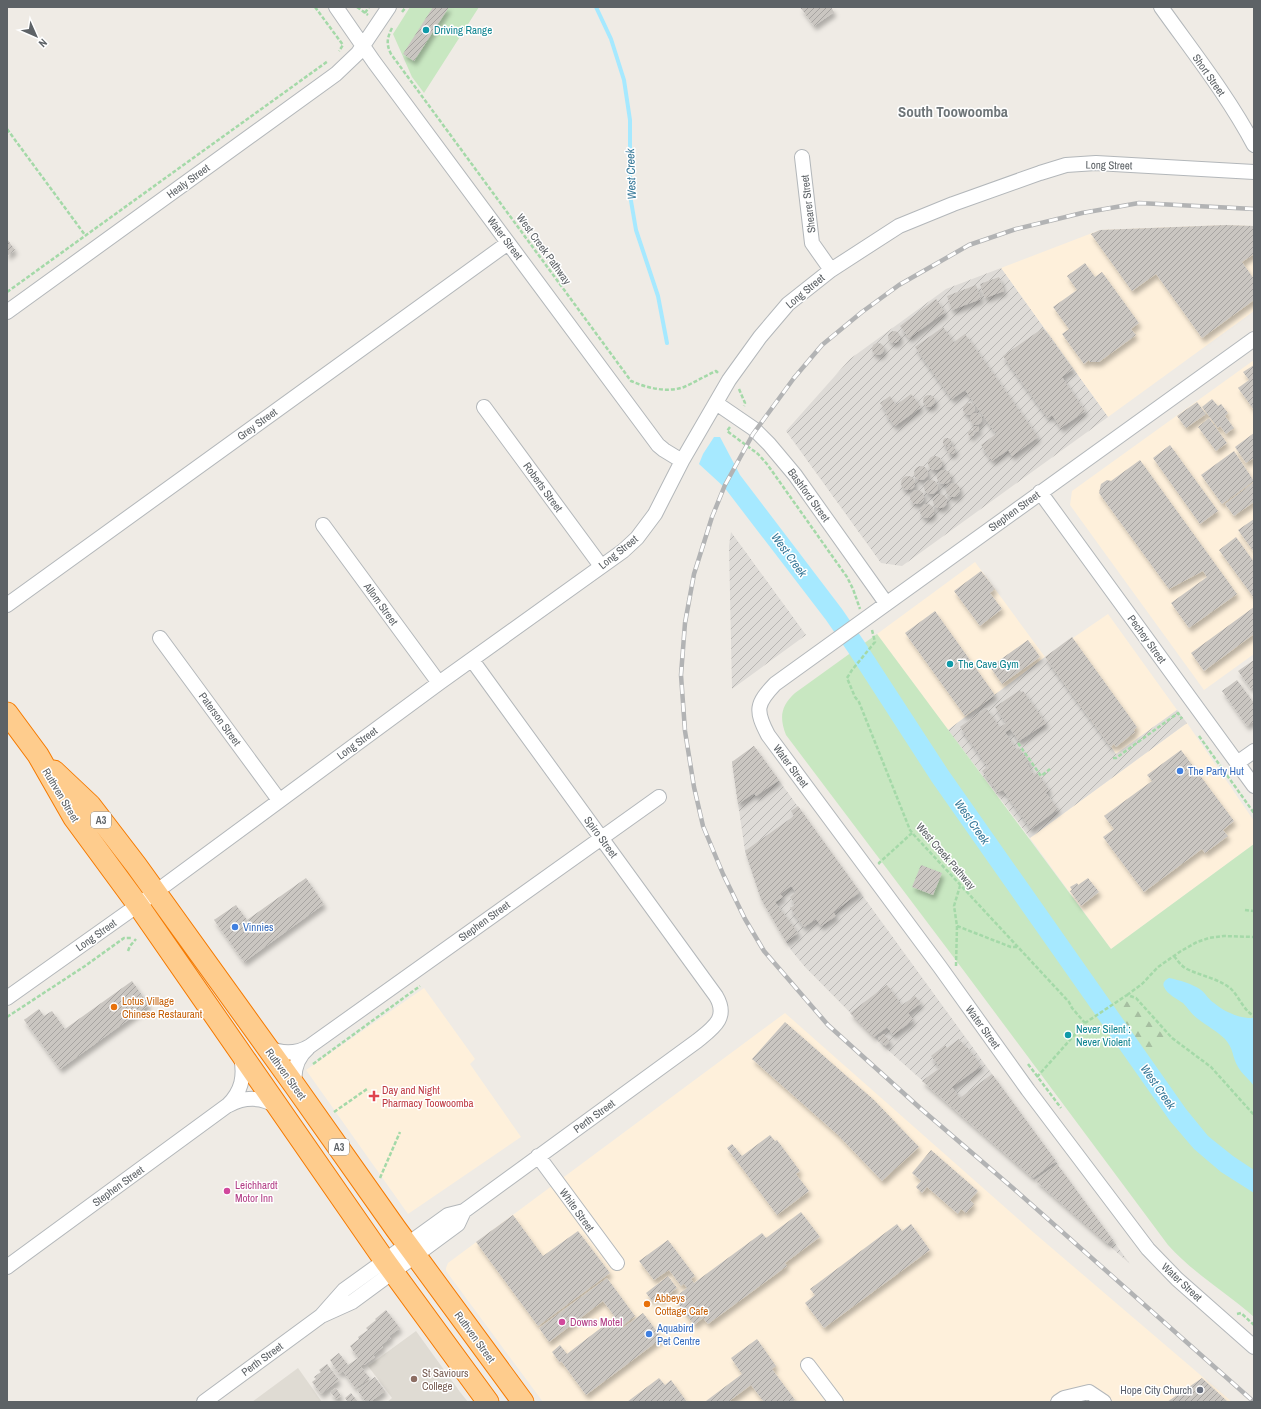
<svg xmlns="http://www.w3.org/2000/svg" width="1261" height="1409" font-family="'Archivo Narrow',sans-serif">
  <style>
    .commercial { fill: #fef0db }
    .industrial { fill: url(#industrial-furrows) }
    .education { fill: #dfdbd3 }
    .green { fill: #c8e7c1 }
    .forest { fill: url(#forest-firs) }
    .water { fill: #a6e9ff }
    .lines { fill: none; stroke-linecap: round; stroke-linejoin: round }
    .stream { stroke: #a6e9ff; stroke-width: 4 }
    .building { fill: url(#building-hatch); filter: url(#shadow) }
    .minor-casing { stroke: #b3b7ba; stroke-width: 16 }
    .highway-casing { stroke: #f57a00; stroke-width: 23 }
    .path { stroke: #a4d9a8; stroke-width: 2.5; stroke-dasharray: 4 2; stroke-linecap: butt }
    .minor { stroke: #fff; stroke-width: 14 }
    .highway { stroke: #fecc8d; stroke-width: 21 }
    .rail-casing { stroke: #b2b3b4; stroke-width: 4.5 }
    .rail { stroke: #fff; stroke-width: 3; stroke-dasharray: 9; stroke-linecap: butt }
    .culture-dot { fill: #0f9aa8; stroke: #fff; stroke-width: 1.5 }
    .shop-dot { fill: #3f7fe0; stroke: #fff; stroke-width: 1.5 }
    .food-dot { fill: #e8710a; stroke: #fff; stroke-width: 1.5 }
    .health-dot { fill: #e0444e; stroke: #fff; stroke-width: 1.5 }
    .hotel-dot { fill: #d1479c; stroke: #fff; stroke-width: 1.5 }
    .education-dot { fill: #8d6e63; stroke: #fff; stroke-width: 1.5 }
    .worship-dot { fill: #6b7280; stroke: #fff; stroke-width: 1.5 }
    .labels { text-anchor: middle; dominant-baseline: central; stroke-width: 3; stroke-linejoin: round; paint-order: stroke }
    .shield { fill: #fff; stroke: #8e9194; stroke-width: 1 }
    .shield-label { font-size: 10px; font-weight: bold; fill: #5d6266 }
    .culture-label { font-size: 11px; fill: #0d838f; stroke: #fff; text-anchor: start }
    .street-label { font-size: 11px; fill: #5d6266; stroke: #fff }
    .shop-label { font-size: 11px; fill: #366cbe; stroke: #fff; text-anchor: start }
    .food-label { font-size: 11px; fill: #c56008; stroke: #fff; text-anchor: start }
    .health-label { font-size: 11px; fill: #be3a42; stroke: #fff; text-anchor: start }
    .hotel-label { font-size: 11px; fill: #b23c85; stroke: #fff; text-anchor: start }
    .education-label { font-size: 11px; fill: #785e54; stroke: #fff; text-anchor: start }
    .worship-label { font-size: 11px; fill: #5b616d; stroke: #fff; text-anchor: end }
    .water-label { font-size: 12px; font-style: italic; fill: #387999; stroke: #fff }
    .district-label { font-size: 15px; font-weight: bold; fill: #6e7578; stroke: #fff }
  </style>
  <defs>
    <pattern id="industrial-furrows" width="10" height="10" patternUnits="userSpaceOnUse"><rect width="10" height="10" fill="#dedbd7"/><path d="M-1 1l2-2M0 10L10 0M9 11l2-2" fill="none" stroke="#b7b5b2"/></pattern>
    <pattern id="forest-firs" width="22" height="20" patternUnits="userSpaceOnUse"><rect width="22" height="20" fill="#c8e7c1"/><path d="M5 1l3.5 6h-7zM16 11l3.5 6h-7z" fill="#a6bfa1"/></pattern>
    <pattern id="building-hatch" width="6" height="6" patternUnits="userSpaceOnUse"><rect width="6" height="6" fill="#cac6c1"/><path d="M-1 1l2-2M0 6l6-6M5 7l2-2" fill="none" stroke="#a7a4a1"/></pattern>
    <filter id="shadow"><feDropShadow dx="2.5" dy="4.5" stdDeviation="2" flood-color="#0004"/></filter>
  </defs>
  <rect width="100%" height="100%" fill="#efebe5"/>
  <!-- commercial -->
  <path class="commercial" d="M1226,225L1254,226V311L1108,417L1001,268L1100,230Z
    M1254,360V654L1204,690L1070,505L1072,491Z
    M975,562L1045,657L1108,614L1177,710L1116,754L1045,657L948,730L877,634Z
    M1187,723L1254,821V844L1111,949L1030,838Z
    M424,988L475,1059L470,1064L521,1137L408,1214L306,1070Z
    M785,1013L1033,1232L1232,1402H543L446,1271V1268L448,1263Z"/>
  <!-- industrial -->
  <path class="industrial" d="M1001,268L1108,417L902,566L881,563L786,431L850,359L946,289Z
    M731,532L806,635L732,689L729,546Z
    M1045,657L1116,754L1177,710L1187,723L1030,838L948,730Z
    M754,746L1130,1264L881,1044L805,967L791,950L761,899L745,851L732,762Z"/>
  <!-- education -->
  <path class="education" d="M416,1331L460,1392L468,1402H387L392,1398L368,1366Z
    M298,1368L322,1402H252Z"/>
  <!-- green -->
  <path class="green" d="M410,7H479L424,93L412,77L393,34Z
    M877,634L1111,949L1254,844V1317C1226,1292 1193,1273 1168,1245L964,971L786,735C779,717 781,706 795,693Z"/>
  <!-- forest -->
  <path class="forest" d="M1126,1001L1133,1004L1139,1012L1168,1039L1153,1050L1145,1051L1115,1007Z"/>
  <!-- water -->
  <path class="water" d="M714,437H720L740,475L842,609L864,641L948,770L1186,1109L1208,1136L1233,1156L1254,1170V1193L1221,1172L1194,1149L1170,1121L932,782L848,652L826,620L724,487L699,464L703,454Z
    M1169,978C1179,980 1193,984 1201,990C1206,994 1209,1000 1214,1003C1224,1012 1241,1019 1254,1018V1086C1249,1079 1242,1074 1238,1067C1232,1057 1234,1049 1225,1039C1217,1031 1207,1026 1198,1019C1192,1015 1188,1008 1183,1003C1177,999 1167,994 1164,987C1162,983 1165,980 1169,978Z"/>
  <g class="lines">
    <!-- stream -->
    <path class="stream" d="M596,7L611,39L624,80L630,120V195L636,230L658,296L667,343"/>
  </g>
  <!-- building -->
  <path class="building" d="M433,7H449L414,61L403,54Z
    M800,7H831L834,12L814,26Z
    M1226,225L1254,226V254L1242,262L1254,279V300L1202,338L1156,274L1132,291L1091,234L1100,230Z
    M7,239L15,250L7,256Z
    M1085,263L1095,277L1102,272L1139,323L1131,329L1136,335L1099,362H1090L1089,360L1084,364L1062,334L1069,329L1053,307L1077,290L1067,276Z
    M999,277L1004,291L985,298L980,284Z
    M976,285L981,299L952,310L947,296Z
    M936,299L945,312L909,338L900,326Z
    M943,327L954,342L965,334L1038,437L1012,456L1008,450L992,461L981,445L996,434L965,390L952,399L915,347Z
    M1043,328L1073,369L1062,377L1085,411L1061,428L1052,415L1048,418L1003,356Z
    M888 337a6 6 0 1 1 12 0a6 6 0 1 1-12 0Z
    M872 349a6 6 0 1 1 12 0a6 6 0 1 1-12 0Z
    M1254,365V410L1238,388L1249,380L1243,372Z
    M911,394L921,407L895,426L885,413L887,412L880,403L890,396L896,405Z
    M923 401a6 6 0 1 1 12 0a6 6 0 1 1-12 0Z
    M1212,399L1218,406L1221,404L1228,413L1225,416L1234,428L1226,434L1220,426L1218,428L1202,407Z
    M1197,402L1206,414L1186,428L1177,416Z
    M963 409a6 6 0 1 1 12 0a6 6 0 1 1-12 0Z
    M970 419a6 6 0 1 1 12 0a6 6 0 1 1-12 0Z
    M1209,418L1227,443L1216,451L1198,427Z
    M973 429a3 3 0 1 1 6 0a3 3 0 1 1-6 0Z
    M968 433a3 3 0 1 1 6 0a3 3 0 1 1-6 0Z
    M1254,433V458L1246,463L1235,447Z
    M943 442a4 4 0 1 1 8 0a4 4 0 1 1-8 0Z
    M1170,445L1218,511L1200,524L1153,458Z
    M947 450a4 4 0 1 1 8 0a4 4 0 1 1-8 0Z
    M1234,451L1254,481L1222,504L1201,475Z
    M928 463a7 7 0 1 1 14 0a7 7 0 1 1-14 0Z
    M1140,460L1237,594L1189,628L1171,603L1207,577L1203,571L1169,589L1099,493L1101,484L1107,480L1111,481Z
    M914 473a7 7 0 1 1 14 0a7 7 0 1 1-14 0Z
    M937 477a7 7 0 1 1 14 0a7 7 0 1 1-14 0Z
    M901 483a7 7 0 1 1 14 0a7 7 0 1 1-14 0Z
    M924 487a7 7 0 1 1 14 0a7 7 0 1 1-14 0Z
    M1253,483L1254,502L1234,516L1225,504Z
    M946 490a7 7 0 1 1 14 0a7 7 0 1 1-14 0Z
    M910 497a7 7 0 1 1 14 0a7 7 0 1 1-14 0Z
    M933 501a7 7 0 1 1 14 0a7 7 0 1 1-14 0Z
    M920 511a7 7 0 1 1 14 0a7 7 0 1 1-14 0Z
    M1254,519V552L1238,530Z
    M1236,537L1254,562V598L1219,550Z
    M981,571L995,589L990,593L1002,609L980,626L954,591Z
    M1254,607V634L1204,671L1191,653Z
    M935,611L995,695L965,716L905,633Z
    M1072,637L1137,727L1134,730L1135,732L1116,747L1114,744L1111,747L1045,657Z
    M1028,640L1040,657L1002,684L990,667Z
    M1254,660V686L1251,689L1238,671Z
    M1237,680L1254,703V721L1247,726L1222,691Z
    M1020,690L1021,692L1023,691L1046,723L1019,741L1010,729L1005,732L1016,749L1019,748L1029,762L1027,764L1034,775L1037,773L1049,790L1046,793L1058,809L1031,829L1003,790L998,792L982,771L987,767L988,769L989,768L960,727L986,708L1000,727L1006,723L995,707Z
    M754,746L779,780L756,796L754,793L738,804L732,762Z
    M1181,750L1234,821L1223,830L1228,836L1205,853L1202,849L1144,892L1103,837L1114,829L1104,816L1152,781L1147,775Z
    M798,806L860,892L833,912L836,916L821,926L816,919L804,927L790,908L795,905L790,897L796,892L791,886L780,894L783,897L775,902L798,933L786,942L761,899L745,851L794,816L791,811Z
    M921,865L942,873L933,895L912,887Z
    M306,878L324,904L244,962L214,920L236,905L247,920Z
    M1088,878L1099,892L1081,906L1070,891L1072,890L1070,887L1077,883L1078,885Z
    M132,981L149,1005L60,1069L24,1020L39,1009L44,1016L52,1011L65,1029Z
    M887,985L902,1005L915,996L921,1003L908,1013L913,1020L893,1035L887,1027L874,1037L850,1013Z
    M785,1022L874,1100L919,1147L882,1181L838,1135L752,1059Z
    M884,1034L890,1042L885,1046L878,1038Z
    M959,1039L966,1048L967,1047L981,1066L952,1087L960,1098L992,1074L1056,1161L1033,1178L922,1081L940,1068L931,1056L945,1045L947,1048Z
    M770,1135L775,1141L777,1140L800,1171L796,1174L809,1191L777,1215L727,1148L732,1144L742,1156Z
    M931,1150L978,1191L970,1200L974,1204L966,1213L961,1209L958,1214L927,1187L922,1193L916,1187L921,1181L912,1173Z
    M1057,1164L1113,1240L1108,1244L1035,1180Z
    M801,1212L820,1237L785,1263L787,1266L708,1324L703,1318L694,1325L674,1298L687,1288L684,1284L681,1286L669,1270L654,1280L639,1261L668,1240L695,1276L691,1279L694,1283L762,1233L766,1238Z
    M513,1215L543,1256L578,1231L610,1273L538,1326L476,1242Z
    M897,1224L902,1231L911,1224L930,1250L824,1328L805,1303L815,1295L810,1289Z
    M668,1276L677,1288L660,1301L657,1297L652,1301L646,1293Z
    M607,1278L635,1316L622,1326L623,1328L643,1313L662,1338L586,1395L561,1361L560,1363L552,1352L560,1345L567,1354L615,1317L603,1301L549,1342L539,1328Z
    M386,1310L400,1328L389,1336L391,1338L381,1345L383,1347L373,1355L375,1357L364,1365L363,1364L360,1366L370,1378L355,1388L343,1371L339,1374L330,1360L339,1353L348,1365L358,1358L350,1346L359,1339L358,1337L368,1330L366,1328L376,1320L375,1319Z
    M757,1339L776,1366L772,1369L795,1400L791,1402H764L751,1385L728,1402H707L706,1401L742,1374L731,1358Z
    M327,1364L339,1380L321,1394L312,1382L316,1379L314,1377L321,1372L319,1370Z
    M375,1377L385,1391L370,1402H366L357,1390Z
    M659,1378L665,1385L671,1380L687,1402H627Z
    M1202,1378L1228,1402H1167Z
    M336,1388L341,1396L336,1399L330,1392Z
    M351,1393L358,1402H348L345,1398Z"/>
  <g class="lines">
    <!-- minor casing -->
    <g class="minor-casing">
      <path id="minor" d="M336,7L374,62L658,445L664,450L682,461
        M1161,7C1193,52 1228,96 1254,145
        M802,157L812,243L831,270
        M7,312L336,74L358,53L389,7
        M1254,339L775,684C756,704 755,710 768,735L940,967L1028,1090L1148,1249L1177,1279L1254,1347
        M716,403L754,429L769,444L795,475L886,603
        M484,407L601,566
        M1040,492L1254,786
        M323,525L439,683
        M7,605L508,243
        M160,638L279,800
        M1237,763L1254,751
        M7,998L138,905L439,683L623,551L637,538L655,514L682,461L729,380L760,337L788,304L831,270L899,226L953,204L1040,173L1066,165L1096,163L1254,172
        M267,1047C281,1054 295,1055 310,1046L659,797
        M295,1086C293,1071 296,1058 308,1048
        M229,1105C244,1097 262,1096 277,1107
        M538,1156L617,1263
        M7,1267L228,1105C242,1091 245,1076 241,1057
        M321,1316L344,1290L448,1215L464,1211L697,1041C713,1028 729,1018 716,996L472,660
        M808,1365L836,1402
        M204,1402L321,1316L352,1302L416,1255L458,1224L464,1211
        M1058,1402L1064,1398L1089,1392L1104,1402"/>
    </g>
    <!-- highway casing -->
    <g class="highway-casing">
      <path id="highway" d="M7,713L38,755L74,818L138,905L385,1261L488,1402
        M54,771L90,805L136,865L295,1086L396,1229L523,1402"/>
    </g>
    <!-- path -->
    <path class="path" d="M315,7L343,45L339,51
      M357,7L368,15
      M402,12L406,7
      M365,13L369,7
      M392,28C387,38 386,44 391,54L631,381C647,388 667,393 684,387C695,382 705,376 716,371L719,374
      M7,129L85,235
      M7,292L328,61
      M739,389L745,403L744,406
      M730,427L727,431L758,454L767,464L847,577L853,589L860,609
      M872,630L875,642L852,670L847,678L855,697L859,702L910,830L914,835L1069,1002L1072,1008L1085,1023
      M1199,736L1254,813
      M1018,743L1041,776L1050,769
      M1113,758H1116L1178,713L1182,719
      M880,864L879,863L912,833
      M1245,910L1254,911
      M957,926L1011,947H1017
      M128,951L130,946L136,939
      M1174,956C1178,961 1181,966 1187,969C1201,976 1217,978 1230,988C1239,996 1243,1010 1254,1016
      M956,966L957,926L954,906L960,886
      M1127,995L1142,984L1158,967L1181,951L1197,942L1209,938L1224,936L1254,937
      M7,1017L85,966L124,938H132
      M313,1064L420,986
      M1028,1064L1061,1108
      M1037,1077L1085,1023L1127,995L1136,998L1172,1038L1211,1067L1254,1115
      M334,1112L367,1089
      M380,1178L400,1132
      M1237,1314L1241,1313L1254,1325"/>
    <!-- minor -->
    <use href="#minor" class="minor"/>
    <!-- highway -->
    <use href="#highway" class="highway"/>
    <!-- rail casing -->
    <g class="rail-casing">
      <path id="rail" d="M1254,209L1139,203L1082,213L1016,229L969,245L899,285L862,312L822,345L794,378L753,434L725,485L712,517L694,574L685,623L681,675L685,731L694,787L703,826L723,874L745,919L764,951L828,1025L920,1108L1014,1189L1254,1402"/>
    </g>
    <!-- rail -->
    <use href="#rail" class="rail"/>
  </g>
  <!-- markers -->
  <g class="culture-dot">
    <circle cx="426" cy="30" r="4"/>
    <circle cx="950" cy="664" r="4"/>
    <circle cx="1068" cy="1035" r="4"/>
  </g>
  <g class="shop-dot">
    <circle cx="1180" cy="771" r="4"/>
    <circle cx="235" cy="927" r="4"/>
    <circle cx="649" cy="1334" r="4"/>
  </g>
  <g class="food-dot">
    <circle cx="114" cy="1007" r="4"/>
    <circle cx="647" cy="1304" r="4"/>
  </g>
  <path class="health-dot" d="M372 1090h4v4h4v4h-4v4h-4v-4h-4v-4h4z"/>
  <g class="hotel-dot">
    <circle cx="227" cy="1191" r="4"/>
    <circle cx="562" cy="1322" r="4"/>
  </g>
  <circle class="education-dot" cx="414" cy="1379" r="4"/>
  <circle class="worship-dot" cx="1200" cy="1390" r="4"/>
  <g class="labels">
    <!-- shield labels -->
    <g class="shield">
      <rect x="91" y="812" width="20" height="16" rx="3"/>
      <rect x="329" y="1139" width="20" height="16" rx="3"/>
    </g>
    <g class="shield-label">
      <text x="101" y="820">A3</text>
      <text x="339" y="1147">A3</text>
    </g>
    <!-- culture labels -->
    <g class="culture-label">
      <text x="434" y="30">Driving Range</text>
      <text x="958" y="664">The Cave Gym</text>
      <text x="1076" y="1029">Never Silent :<tspan x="1076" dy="13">Never Violent</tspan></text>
    </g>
    <!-- street labels -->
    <g class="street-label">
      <text transform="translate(1209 75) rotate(55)">Short Street</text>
      <text transform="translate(1109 165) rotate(1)">Long Street</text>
      <text transform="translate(188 181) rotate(-36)">Healy Street</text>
      <text transform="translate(808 204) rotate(-97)">Shearer Street</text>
      <text transform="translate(505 238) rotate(53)">Water Street</text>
      <text transform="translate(544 249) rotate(54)">West Creek Pathway</text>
      <text transform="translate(805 291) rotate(-40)">Long Street</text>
      <text transform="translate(257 424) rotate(-36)">Grey Street</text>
      <text transform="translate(543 487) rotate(54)">Roberts Street</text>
      <text transform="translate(809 495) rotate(54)">Bashford Street</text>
      <text transform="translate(1014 511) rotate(-36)">Stephen Street</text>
      <text transform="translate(618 552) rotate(-39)">Long Street</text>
      <text transform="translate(381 604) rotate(54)">Allom Street</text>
      <text transform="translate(1147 639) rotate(54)">Pechey Street</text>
      <text transform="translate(220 719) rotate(54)">Paterson Street</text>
      <text transform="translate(357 743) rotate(-36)">Long Street</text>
      <text transform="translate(791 766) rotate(53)">Water Street</text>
      <text transform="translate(61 795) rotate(59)">Ruthven Street</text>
      <text transform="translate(601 837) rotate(54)">Spiro Street</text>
      <text transform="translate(946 856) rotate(49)">West Creek Pathway</text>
      <text transform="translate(484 921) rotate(-36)">Stephen Street</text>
      <text transform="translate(96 935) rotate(-35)">Long Street</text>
      <text transform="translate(983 1027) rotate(54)">Water Street</text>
      <text transform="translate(286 1074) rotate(54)">Ruthven Street</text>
      <text transform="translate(594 1116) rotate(-36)">Perth Street</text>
      <text transform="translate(118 1186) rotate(-36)">Stephen Street</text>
      <text transform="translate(577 1210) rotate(54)">White Street</text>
      <text transform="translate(1182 1282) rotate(43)">Water Street</text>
      <text transform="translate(475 1337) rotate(54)">Ruthven Street</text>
      <text transform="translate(262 1359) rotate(-36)">Perth Street</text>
    </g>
    <!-- shop labels -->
    <g class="shop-label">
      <text x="1188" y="771">The Party Hut</text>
      <text x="243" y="927">Vinnies</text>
      <text x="657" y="1328">Aquabird<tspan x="657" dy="13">Pet Centre</tspan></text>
    </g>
    <!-- food labels -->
    <g class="food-label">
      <text x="122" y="1001">Lotus Village<tspan x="122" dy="13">Chinese Restaurant</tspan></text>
      <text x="655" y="1298">Abbeys<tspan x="655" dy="13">Cottage Cafe</tspan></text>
    </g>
    <!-- health labels -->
    <g class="health-label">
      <text x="382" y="1090">Day and Night<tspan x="382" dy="13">Pharmacy Toowoomba</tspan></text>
    </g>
    <!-- hotel labels -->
    <g class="hotel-label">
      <text x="235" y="1185">Leichhardt<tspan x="235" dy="13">Motor Inn</tspan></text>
      <text x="570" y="1322">Downs Motel</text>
    </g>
    <!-- education labels -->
    <g class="education-label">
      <text x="422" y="1373">St Saviours<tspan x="422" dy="13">College</tspan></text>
    </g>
    <!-- worship labels -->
    <g class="worship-label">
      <text x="1192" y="1390">Hope City Church</text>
    </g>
    <!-- water labels -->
    <g class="water-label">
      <text transform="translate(631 174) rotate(-92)">West Creek</text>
      <text transform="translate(789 555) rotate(54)">West Creek</text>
      <text transform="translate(972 822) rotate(55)">West Creek</text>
      <text transform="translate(1158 1087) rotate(55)">West Creek</text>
    </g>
    <!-- district labels -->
    <g class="district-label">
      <text x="953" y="111">South Toowoomba</text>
    </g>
  </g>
  <!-- border -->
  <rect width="1261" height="1409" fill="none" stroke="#5d6266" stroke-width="16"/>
  <!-- north arrow -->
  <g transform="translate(36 36) rotate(135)" stroke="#ffffff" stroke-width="3" paint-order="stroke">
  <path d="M0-3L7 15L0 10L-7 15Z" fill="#5d6266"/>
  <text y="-6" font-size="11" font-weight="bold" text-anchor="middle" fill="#5d6266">N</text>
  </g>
</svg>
